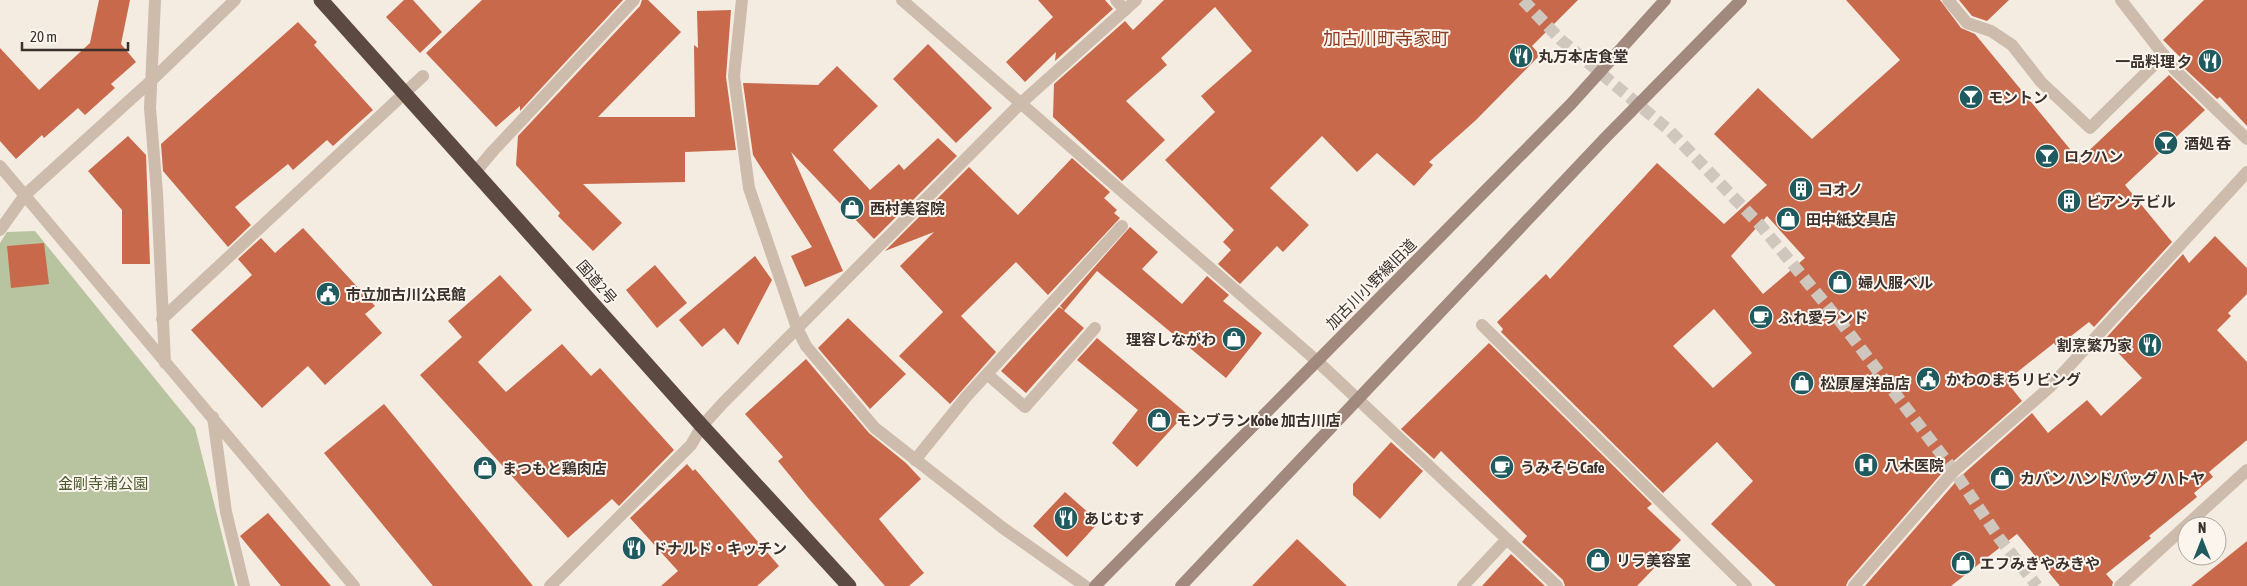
<svg xmlns="http://www.w3.org/2000/svg" width="2247" height="586" font-family="'Asap Condensed','Noto Sans JP',sans-serif">
  <style>
    .green { fill: #b8c4a0 }
    .building { fill: #c8694b; fill-rule: evenodd }
    .lines { fill: none; stroke-linecap: round; stroke-linejoin: round }
    .street-tunnel { stroke: #cfc6bd; stroke-width: 12; stroke-dasharray: 12 6; stroke-linecap: butt }
    .lane { stroke: #cdbbac; stroke-width: 12 }
    .street { stroke: #cdbbac; stroke-width: 12 }
    .secondary { stroke: #a18a7d; stroke-width: 12 }
    .highway { stroke: #5c4a42; stroke-width: 15 }
    .labels { text-anchor: middle; dominant-baseline: central; stroke-width: 4; stroke-linejoin: round; paint-order: stroke }
    .poi-label { font-size: 15px; font-weight: bold; fill: #3b302b; stroke: #fbf5ee; text-anchor: start }
    .street-label { font-size: 15px; fill: #3b302b; stroke: #fbf5ee }
    .park-label { font-size: 15px; fill: #4a5a2e; stroke: #fbf5ee }
    .quarter-label { font-size: 18px; fill: #8c3b22; stroke: #fbf5ee }
  </style>
  <rect width="100%" height="100%" fill="#f4ebe1"/>
  <!-- green -->
  <path class="green" d="M35,231L195,428L235,586H0V243L7,232Z"/>
  <!-- building -->
  <path class="building" d="M99,0H130L121,44L136,62L111,84L115,88L85,115L78,108L44,138L42,135L16,159L0,141V48L39,90L90,43Z
    M404,0H413L442,32L420,53L386,17Z
    M482,0H623L520,111V106L496,127L426,53Z
    M642,0H648L681,32L598,117H695L694,45L698,48L697,11L731,10L726,77L736,150L685,152V182L583,184L622,223L593,251L558,216L560,213L516,165L518,136L640,6Z
    M1038,0H1105L1113,9L1055,61L1056,52L1025,82L1006,62L1053,17Z
    M1164,0H1578L1532,46L1540,55L1476,120L1429,162L1433,165L1414,186L1377,153L1357,172L1322,136L1270,188L1309,225L1283,252L1277,246L1240,284L1218,264L1231,250L1223,242L1234,230L1165,160L1215,112L1201,96L1252,51L1215,7L1161,58L1167,65L1126,101L1165,140L1122,181L1053,117L1054,84L1125,21L1133,30Z
    M1846,0H1940L1961,28L1975,34L2079,160L2169,75L2205,110L2125,185L2172,242L2094,327L2089,322L2057,347L2054,343L2006,381L2022,401L1948,466L1848,581L1846,586H1776L1711,524L1753,481L1717,442L1663,493L1501,332L1503,329L1497,322L1546,274L1550,279L1657,163L1724,224L1767,185L1714,134L1758,88L1812,139L1900,60ZM1767,216L1805,258L1763,294L1731,256ZM1714,309L1752,353L1713,388L1673,346Z
    M1959,0H2009L1987,21L1972,16Z
    M2204,0H2247V126L2220,97L2217,99L2182,66L2181,64L2184,61L2163,40Z
    M298,22L317,42L314,45L373,110L333,146L327,140L293,170L288,164L235,207L251,225L228,247L163,171L161,144Z
    M928,44L992,108L956,143L893,79Z
    M837,66L878,106L833,150L870,190L899,164L904,170L938,138L957,156L874,239L791,152L843,271L805,287L791,256L812,247L753,155L743,83L818,85Z
    M128,136L146,155L150,264H122V210L88,171Z
    M1072,158L1110,192L1104,198L1117,210L1114,213L1120,218L1048,295L1016,262L961,316L996,352L950,404L899,356L943,312L900,266L934,232L885,251L969,167L1018,215Z
    M1130,227L1158,252L1142,269L1182,304L1207,276L1229,295L1223,301L1262,333L1226,378L1097,271L1064,311L1084,328L1026,393L1001,371L1059,307L1064,310L1060,306Z
    M303,228L375,306L365,314L382,333L325,385L308,366L262,408L191,330L252,275L238,259L261,238L275,253Z
    M2215,236L2247,268V294L2228,313L2231,316L2217,330L2247,362V440L2209,472L2213,477L2194,493L2197,497L2149,536L2151,538L2106,574L2113,582L2112,586H2060L2017,534L1951,586H1865L1960,477L2032,413L2048,433L2087,400L2101,416L2142,378L2105,339L2183,254L2189,263Z
    M44,243L49,284L11,288L7,246Z
    M755,256L772,280L738,345L724,328L702,347L679,320Z
    M655,265L687,303L657,328L626,290Z
    M500,275L532,310L478,362L506,392L562,344L591,376L600,368L674,450L619,506L612,499L568,538L420,375L462,337L448,321Z
    M848,318L906,374L870,409L818,348Z
    M1097,338L1186,413L1137,467L1112,443L1138,410L1077,360Z
    M1489,343L1652,504L1647,508L1681,540L1637,586H1565L1563,580L1522,542L1527,536L1441,451L1434,459L1401,429Z
    M806,359L869,433L906,463L921,479L879,519L924,573L909,586H885L809,499L778,461L783,457L745,414Z
    M384,404L394,416L533,586H433L324,453Z
    M1391,442L1423,471L1380,519L1353,495V484Z
    M687,464L693,471L695,469L779,566L757,586H661L678,571L630,518Z
    M1065,492L1099,522L1067,557L1033,526Z
    M268,513L331,586H281L240,536Z
    M1297,539L1312,553L1347,586H1252Z
    M2247,541V586H2191L2221,562Z
    M1511,554L1545,586H1482Z"/>
  <g class="lines">
    <!-- street-tunnel -->
    <path class="street-tunnel" d="M1523,0L1561,40L1670,131L1761,226L1843,325L1954,471L1999,538L2037,586"/>
    <!-- lane -->
    <path class="lane" d="M742,0L734,76L749,188L797,328L806,346L875,428L1003,528L1085,586
      M1116,0L1125,10
      M1948,0L1967,23L1991,31L2012,45L2041,82L2090,128L2164,55
      M1482,325L1746,586
      M987,374L1025,407L1095,328
      M915,460L966,397L1122,226"/>
    <!-- street -->
    <path class="street" d="M155,0L150,108L157,193L165,363
      M902,0L1317,361L1557,586
      M2121,0L2176,71L2247,139
      M0,166L354,586
      M476,171L493,151L634,0
      M0,230L25,195L152,80L235,0
      M162,319L423,76
      M213,417L226,512L244,586
      M550,586L691,445L702,426L723,403L1021,103L1136,0
      M1463,586L1507,539
      M1854,586L1954,471L2051,386L2247,172
      M2120,586L2247,470"/>
    <!-- secondary -->
    <path class="secondary" d="M1095,586L1571,104L1665,0
      M1181,586L1606,137L1741,0"/>
    <!-- highway -->
    <path class="highway" d="M321,0L702,426L849,586"/>
  </g>
  <!-- icons -->
  <defs>
    <g id="restaurant-disc" transform="scale(1.25)"><circle r="9.5" fill="#1f5a5e" stroke="#fbf5ee"/><path d="M-5-6h1v4h1v-4h1v4h1v-4h1v5L-1.5 .5V6h-2V.5L-5-1ZM5-6V6H3V1.5H1.5Q1.5-4 5-6Z" fill="#fff"/></g>
    <g id="bar-disc" transform="scale(1.25)"><circle r="9.5" fill="#1f5a5e" stroke="#fbf5ee"/><path d="M-6-5H6L.8 .8V4.5H3.5V6h-7V4.5H-.8V.8Z" fill="#fff"/></g>
    <g id="building-disc" transform="scale(1.25)"><circle r="9.5" fill="#1f5a5e" stroke="#fbf5ee"/><path d="M-4-6H4V6H1V3H-1V6H-4ZM-2.5-4.3h1.7v1.8h-1.7ZM.8-4.3h1.7v1.8H.8ZM-2.5-1h1.7V.8h-1.7ZM.8-1h1.7V.8H.8Z" fill="#fff"/></g>
    <g id="shop-disc" transform="scale(1.25)"><circle r="9.5" fill="#1f5a5e" stroke="#fbf5ee"/><path d="M-5-2.5h2.3a2.7 3.5 0 0 1 5.4 0H5L5.5 6h-11ZM-1.5-2.5h3a1.5 2.3 0 0 0-3 0Z" fill="#fff"/></g>
    <g id="civic-disc" transform="scale(1.25)"><circle r="9.5" fill="#1f5a5e" stroke="#fbf5ee"/><path d="M-.6-6.5H3V-4.5H.6V-3L4-1V1h2V6H-6V1h2V-1L-.6-3ZM-1.2 2.5V6h2.4V2.5Z" fill="#fff"/></g>
    <g id="cafe-disc" transform="scale(1.25)"><circle r="9.5" fill="#1f5a5e" stroke="#fbf5ee"/><path d="M-5.5-4.5H6V0H3Q3 3.5 0 3.5H-2.5Q-5.5 3.5-5.5 0ZM3-3.2v2h1.7v-2ZM-6 4.5H4V6H-6Z" fill="#fff"/></g>
    <g id="hospital-disc" transform="scale(1.25)"><circle r="9.5" fill="#1f5a5e" stroke="#fbf5ee"/><path d="M-5-5h3v3.5h4V-5h3V5h-3V1.5h-4V5h-3Z" fill="#fff"/></g>
  </defs>
  <g fill-rule="evenodd">
    <use href="#restaurant-disc" x="1521" y="56"/>
    <use href="#restaurant-disc" x="2210" y="61"/>
    <use href="#bar-disc" x="1971" y="97"/>
    <use href="#bar-disc" x="2166" y="143"/>
    <use href="#bar-disc" x="2047" y="156"/>
    <use href="#building-disc" x="1801" y="189"/>
    <use href="#building-disc" x="2069" y="201"/>
    <use href="#shop-disc" x="852" y="208"/>
    <use href="#shop-disc" x="1788" y="219"/>
    <use href="#shop-disc" x="1840" y="282"/>
    <use href="#civic-disc" x="328" y="294"/>
    <use href="#cafe-disc" x="1761" y="317"/>
    <use href="#shop-disc" x="1234" y="339"/>
    <use href="#restaurant-disc" x="2150" y="345"/>
    <use href="#civic-disc" x="1928" y="379"/>
    <use href="#shop-disc" x="1802" y="383"/>
    <use href="#shop-disc" x="1159" y="420"/>
    <use href="#hospital-disc" x="1866" y="465"/>
    <use href="#cafe-disc" x="1502" y="467"/>
    <use href="#shop-disc" x="485" y="468"/>
    <use href="#shop-disc" x="2002" y="478"/>
    <use href="#restaurant-disc" x="1066" y="518"/>
    <use href="#restaurant-disc" x="634" y="548"/>
    <use href="#shop-disc" x="1598" y="560"/>
    <use href="#shop-disc" x="1963" y="563"/>
  </g>
  <g class="labels">
    <!-- poi labels -->
    <g class="poi-label">
      <text x="1538" y="56">丸万本店食堂</text>
      <text x="2192" y="61" text-anchor="end">一品料理 夕</text>
      <text x="1988" y="97">モントン</text>
      <text x="2184" y="143">酒処 呑</text>
      <text x="2064" y="156">ロクハン</text>
      <text x="1818" y="189">コオノ</text>
      <text x="2086" y="201">ビアンテビル</text>
      <text x="870" y="208">西村美容院</text>
      <text x="1806" y="219">田中紙文具店</text>
      <text x="1858" y="282">婦人服ベル</text>
      <text x="346" y="294">市立加古川公民館</text>
      <text x="1778" y="317">ふれ愛ランド</text>
      <text x="1216" y="339" text-anchor="end">理容しながわ</text>
      <text x="2132" y="345" text-anchor="end">割烹繁乃家</text>
      <text x="1946" y="379">かわのまちリビング</text>
      <text x="1820" y="383">松原屋洋品店</text>
      <text x="1176" y="420">モンブランKobe 加古川店</text>
      <text x="1884" y="465">八木医院</text>
      <text x="1520" y="467">うみそらCafe</text>
      <text x="502" y="468">まつもと鶏肉店</text>
      <text x="2020" y="478">カバン ハンドバッグ ハトヤ</text>
      <text x="1084" y="518">あじむす</text>
      <text x="652" y="548">ドナルド・キッチン</text>
      <text x="1616" y="560">リラ美容室</text>
      <text x="1980" y="563">エフみきやみきや</text>
    </g>
    <!-- street labels -->
    <g class="street-label">
      <text transform="translate(597 282) rotate(49)">国道2号</text>
      <text transform="translate(1371 284) rotate(-45)">加古川小野線旧道</text>
    </g>
    <!-- park labels -->
    <g class="park-label">
      <text x="103" y="483">金剛寺浦公園</text>
    </g>
    <!-- quarter labels -->
    <g class="quarter-label">
      <text x="1386" y="38">加古川町寺家町</text>
    </g>
  </g>
  <!-- north arrow -->
  <g transform="translate(2202 541)"><circle r="24" fill="#fbf5ee" stroke="#aea6a0"/>
  <path d="M0-4L9 19L0 12L-9 19Z" fill="#1f5a5e"/>
  <text y="-8" font-size="14" font-weight="bold" text-anchor="middle" fill="#3b302b">N</text>
  </g>
  <!-- scale -->
  <path d="M22 42v8h106v-8" fill="none" stroke="#3b302b" stroke-width="2.5"/>
  <text x="30" y="42" font-size="15" fill="#3b302b" stroke="#fbf5ee" stroke-width="4" paint-order="stroke">20 m</text>
</svg>
